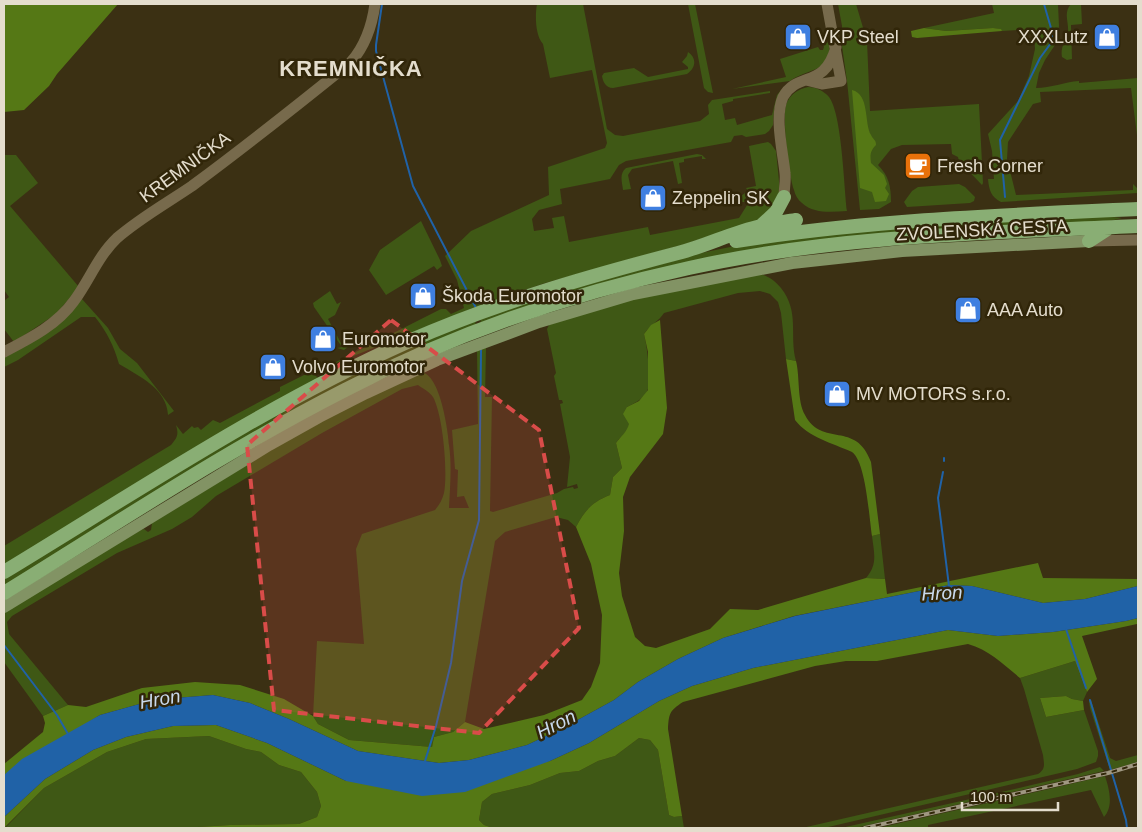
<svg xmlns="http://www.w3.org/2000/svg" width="1142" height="832" font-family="Helvetica,sans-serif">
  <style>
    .green { fill: #3f5815 }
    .forest { fill: #557815 }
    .water { fill: #2062a7 }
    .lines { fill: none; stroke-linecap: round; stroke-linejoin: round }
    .stream { stroke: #2062a7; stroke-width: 2 }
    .secondary { stroke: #776a4c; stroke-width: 11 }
    .primary { stroke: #829364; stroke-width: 12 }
    .highway { stroke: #89ae74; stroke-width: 14 }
    .rail-casing { stroke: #9f9781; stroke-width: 4 }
    .rail { stroke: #312609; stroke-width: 2; stroke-dasharray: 5.5; stroke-linecap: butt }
    .marked { fill: #d94c49; fill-opacity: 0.2; stroke: #d94c49; stroke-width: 4; stroke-dasharray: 10 6; stroke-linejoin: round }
    .labels { text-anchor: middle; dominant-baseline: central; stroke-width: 5; stroke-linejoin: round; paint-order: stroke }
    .poi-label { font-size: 18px; fill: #e4ddcd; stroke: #312609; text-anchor: start }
    .street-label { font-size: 18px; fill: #e4ddcd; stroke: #312609 }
    .water-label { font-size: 19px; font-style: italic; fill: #c9d9ec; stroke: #312609 }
    .district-label { font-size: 22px; font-weight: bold; letter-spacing: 1px; fill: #e4ddcd; stroke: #312609 }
  </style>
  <rect width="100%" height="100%" fill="#3b3013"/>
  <!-- green -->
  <path class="green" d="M537,4H583L607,129L615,135L623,136L700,121L709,114L708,105L712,100L770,91V93L733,99V101L722,104L725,120L735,118L737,125L772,115L777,95L781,90L782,91L774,110L773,125L769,131L765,134L746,137L742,135L734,136L731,142L626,161L619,165L610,179L560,189L562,204L539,210L532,219L534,231L554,228L552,218L564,216L569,242L648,227L650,235L739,218L749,202H739L741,196L748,191L746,188L756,186L749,146L768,142L771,144L776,151L780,191L767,217L685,244L545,283L473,308L326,367C320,368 317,367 313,362L316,358L320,363L330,365L441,309H446L451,314L464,308L457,280L445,256L471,231L549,195L548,167L605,148L607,143L592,70L550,78L543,44C535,35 535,15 537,4Z
    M688,4H695L713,93L708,92L704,88Z
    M838,4H856L867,41L870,111L979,104L983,183L982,185L959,161L958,157L952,154L951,144L902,145L891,149L878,165C889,176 891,187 891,202L879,209L860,210L847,81L842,46V26Z
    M992,4H1058L1059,26L1055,45L1045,60L1039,73L1036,88C1051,88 1064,82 1079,81V83L1138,78V143L1131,88L1040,92L1041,102L1033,104L1008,142L1007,159L1016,195L1133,190V184L1137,188V193L1001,202C991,197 989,190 988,179H994L992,151L988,134L1018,101L1029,76L1035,49L1034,29L1002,31L1000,29L993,28L946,31L924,28L994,13Z
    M1071,4H1081L1082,24L1071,25L1072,59L1067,60L1062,57C1060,47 1066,41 1068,32C1069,22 1063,13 1071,4Z
    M829,42C832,73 808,68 790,81L732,89L786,77L780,59L818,47L820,50H823L824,47L823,44Z
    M688,52C697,58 696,68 687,74L613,88C606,88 603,82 602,76L604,73L634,68L648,77L688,69V67L682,62L687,56Z
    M808,87C816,87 824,91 829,97C842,114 844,187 847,211C831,212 814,214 802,203C798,200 795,195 794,190C789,176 782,119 786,105C789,95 798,89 808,87Z
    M697,154L702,155L706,159H702V156L684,159V162L679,163L682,183L678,184L673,161L632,169L628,175L631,189L623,190C622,181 619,174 626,168Z
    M4,155H16L38,183L10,206L79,287L56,314L14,342L4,329V301L9,297L4,290Z
    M959,184L965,187L975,197L974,201L970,203L907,207L904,202L912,191L918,187Z
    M1105,216L1122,218L1106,222L805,243L481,326L480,316L508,306L701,253L735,246L825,232Z
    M421,221L440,260L442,266L437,270L434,266L386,295L369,270L380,250Z
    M758,274C768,275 774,280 781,288C800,312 789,335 796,361L786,359L781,313L778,302L770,294L760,291L738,293L664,313C659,321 650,325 644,334C647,346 651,377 648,389C645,398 635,403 627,407C628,414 632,424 627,431C624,435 619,438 616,443L622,468L613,477L610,495C592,502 585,510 576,527L568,520L556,517L505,532L495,541L465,722L453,732L434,737L432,747L349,740L318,724L313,716L317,641L364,644L356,549L362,534L435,510C440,504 442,500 444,493C448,473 443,415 433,397C430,392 422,388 418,385L402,389L322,433L216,496L192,517L172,529L117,553L12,616L7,622L9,634L68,705L43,716L4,662V611L141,530L144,529L148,532L151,530L152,523L319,421L421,372C440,374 448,429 449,445C452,466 450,487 449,508H469L464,496L457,497L458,470L455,469L452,430L478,424L477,350L486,347L485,397H492L490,511L493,512L557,493L564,489L573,487L574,489L578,488L577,484L567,487L570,457L560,404L563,403L562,400H559L554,376L556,373L547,329L549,325L611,304Z
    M330,291L337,304L341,302L335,315L328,319L341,343L346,340L348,347L344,350L337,348L342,347L314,307L313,303Z
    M82,299L108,328L120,349L137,363L174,411L168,415C167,389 139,376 119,364C114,346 107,332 95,317H81L18,360L4,367V357Z
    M475,318L476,327L424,349L4,588V577L301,398Z
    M308,373L314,374L318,378L235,425L4,566V546L171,445C177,438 179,435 176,425L183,434L192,426L194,428L198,427L201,430L213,420L220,423L280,391V387Z
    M880,534L885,579L866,578C878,564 874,553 872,536Z
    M1075,661L1087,692L1083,701L1072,699L1066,696L1040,698L1046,717L1084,710L1098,751V756L1096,762L1077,769L824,828H802L1038,774C1046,769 1044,764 1043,755L1024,689L1020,678Z
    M1091,700L1110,758L1116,761L1138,755V762L1110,770L1090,708L1089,701Z
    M209,736L246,749L261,752L279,765L301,772L317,792L321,806L317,817L299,824L230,825L182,828H5L44,788L107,752L146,739Z
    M639,738L650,740L658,750L669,815L674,817L682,816L684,828H493L484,825L479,820L482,802L492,794L530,785L560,773L579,771L598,761L615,756Z
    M1100,767L1104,771L855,828H841L1019,788L1078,774Z
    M1105,776C1109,788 1114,806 1104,817L1091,790L928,825V827L922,828H878Z"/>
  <!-- forest -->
  <path class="forest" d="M4,4H118L57,74L49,86L24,110L4,112Z
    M924,28L946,31L993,28L1001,29L1002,31L917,38L912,37L911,31Z
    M852,90C870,94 864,124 871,135C873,140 876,139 876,145C870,151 870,155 871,163L884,175L887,184L885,188L889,194L886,201L875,202L872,192L860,188Z
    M660,320L667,408L663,434L630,477L623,497L624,531L619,573L622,596L635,637L645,646L656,648L710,629L730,609L758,610L866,578L885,579L887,594L1038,563L1043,578L1138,579V586L1085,599L1043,603L972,586L949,585L794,616L723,638L678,659L638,682L614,700L563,728L527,745L469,760L439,763L358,751L289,719L250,703L213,695L175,698L143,703L100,715L4,775V764L43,732L45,723L43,716L68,705L86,707L142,688L195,682L240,685L284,699L313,716L318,724L349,740L432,747L434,737L453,732L465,722L484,729L544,715L582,700L591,687L600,663L602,615L591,564L576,527C585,510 592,502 610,495L613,477L622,468L616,443C621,436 627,432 629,424L623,414L627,407L639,401L648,390V352L644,334L651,325Z
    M786,359L796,361C800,377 797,401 805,415C822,448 856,420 871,462L880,534L872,536C869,517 866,462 852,452C832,443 808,437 795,420Z
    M1138,618V625L1137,624L1082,636L1097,679L1087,692L1075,661L1020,678C1003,664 989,650 968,644L877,661H846L815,666L683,702C669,711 669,714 668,729L682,816L674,817L669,815L658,750L650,740L639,738L615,756L598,761L579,771L560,773L530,785L492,794L482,802L479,820L484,825L493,828H182L230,825L299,824L317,817L321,806L317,792L301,772L279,765L261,752L246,749L209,736L146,739L107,752L44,788L4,828V817L45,779L93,750L126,737L173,726L216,725L267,743L346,781L550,761L589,743L659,701L692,686L753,668L948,630L998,636L1053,632L1126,621Z
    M1066,696L1072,699L1083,701L1084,710L1046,717L1040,698Z"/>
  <!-- water -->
  <path class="water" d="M949,585L972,586L1043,603L1085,599L1138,586V618L1126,621L1053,632L998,636L948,630L753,668L692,686L659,701L589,743L550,761L465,792L422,796L346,781L267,743L216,725L173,726L126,737L93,750L45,779L4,817V775L22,759L100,715L143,703L175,698L213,695L250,703L289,719L358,751L439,763L469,760L527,745L563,728L614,700L638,682L678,659L723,638L795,616Z"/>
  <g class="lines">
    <!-- stream -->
    <path class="stream" d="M382,4L376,45V51L413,186L476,308
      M1005,197L1000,140L1040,58L1051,43L1053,35L1044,4
      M944,461V458
      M943,472L938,498L949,586
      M1066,629L1086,688
      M4,645L57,715L68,734
      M1090,700L1126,820L1127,828
      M425,761L436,726L451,663L462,581L479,520L481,350"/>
    <!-- secondary -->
    <path class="secondary" d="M806,80L822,84L841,81L827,4
      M784,197C784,189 786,181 785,173C783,152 774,117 783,97C797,71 825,89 836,47
      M1089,241L1138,240
      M4,352C29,339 57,325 74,301C89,281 98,256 117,238C140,218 167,203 192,186C246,146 299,104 351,62C366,45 372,26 375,4"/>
    <!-- primary -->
    <path class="primary" d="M4,607L269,445L319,417L366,393L437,360L539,322L633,294L792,263L902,251L1089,241"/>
    <!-- highway -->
    <path class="highway" d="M762,225L776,212L784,197
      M736,241C869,220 1004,215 1138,209
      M1089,241L1109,228
      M4,572C136,492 266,405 407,342C495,303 586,277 678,253C706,246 733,232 761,226C773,223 785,222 796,220
      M4,593C116,524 227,450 345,390C453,334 570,294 689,268C837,235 988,233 1138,226"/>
    <!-- rail casing -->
    <g class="rail-casing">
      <path id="rail" d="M865,828L1108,773L1138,764"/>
    </g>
    <!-- rail -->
    <use href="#rail" class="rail"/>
  </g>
  <!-- marked area -->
  <path class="marked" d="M391,320L539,430L579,628L479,733L274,710L247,445Z"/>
  <!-- icons -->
  <defs>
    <g id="shop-square" transform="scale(1.4375)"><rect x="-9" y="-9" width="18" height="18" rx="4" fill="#3f7fe0" stroke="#312609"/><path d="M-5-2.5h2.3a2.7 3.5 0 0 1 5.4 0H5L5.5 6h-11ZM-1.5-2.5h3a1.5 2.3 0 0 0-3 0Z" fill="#fff"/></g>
    <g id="cafe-square" transform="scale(1.4375)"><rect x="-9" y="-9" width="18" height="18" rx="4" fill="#e8710a" stroke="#312609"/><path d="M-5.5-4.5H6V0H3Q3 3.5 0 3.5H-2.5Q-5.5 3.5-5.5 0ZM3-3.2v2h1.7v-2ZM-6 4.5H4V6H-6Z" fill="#fff"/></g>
  </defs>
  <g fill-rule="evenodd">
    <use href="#shop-square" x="798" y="37"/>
    <use href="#shop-square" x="1107" y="37"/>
    <use href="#cafe-square" x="918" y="166"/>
    <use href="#shop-square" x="653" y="198"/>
    <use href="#shop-square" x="423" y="296"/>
    <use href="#shop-square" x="968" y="310"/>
    <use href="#shop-square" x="323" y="339"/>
    <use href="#shop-square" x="273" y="367"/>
    <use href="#shop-square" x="837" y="394"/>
  </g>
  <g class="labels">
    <!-- poi labels -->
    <g class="poi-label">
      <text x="817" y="37">VKP Steel</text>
      <text x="1088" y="37" text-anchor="end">XXXLutz</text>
      <text x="937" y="166">Fresh Corner</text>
      <text x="672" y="198">Zeppelin SK</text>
      <text x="442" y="296">Škoda Euromotor</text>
      <text x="987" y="310">AAA Auto</text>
      <text x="342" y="339">Euromotor</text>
      <text x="292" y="367">Volvo Euromotor</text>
      <text x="856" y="394">MV MOTORS s.r.o.</text>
    </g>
    <!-- street labels -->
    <g class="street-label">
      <text transform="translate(185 167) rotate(-36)">KREMNIČKA</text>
      <text transform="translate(982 230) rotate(-3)">ZVOLENSKÁ CESTA</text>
    </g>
    <!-- water labels -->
    <g class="water-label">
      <text transform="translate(942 593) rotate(-3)">Hron</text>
      <text transform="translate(160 699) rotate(-10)">Hron</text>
      <text transform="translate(556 724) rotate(-27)">Hron</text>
    </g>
    <!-- district labels -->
    <g class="district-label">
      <text x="351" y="68">KREMNIČKA</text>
    </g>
  </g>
  <!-- border -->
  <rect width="1142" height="832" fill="none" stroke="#e4ddcd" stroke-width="10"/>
  <!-- scale -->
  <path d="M962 802v8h96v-8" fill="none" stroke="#e4ddcd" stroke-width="2.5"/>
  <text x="970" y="802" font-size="15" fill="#e4ddcd" stroke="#312609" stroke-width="4" paint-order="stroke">100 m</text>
</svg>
